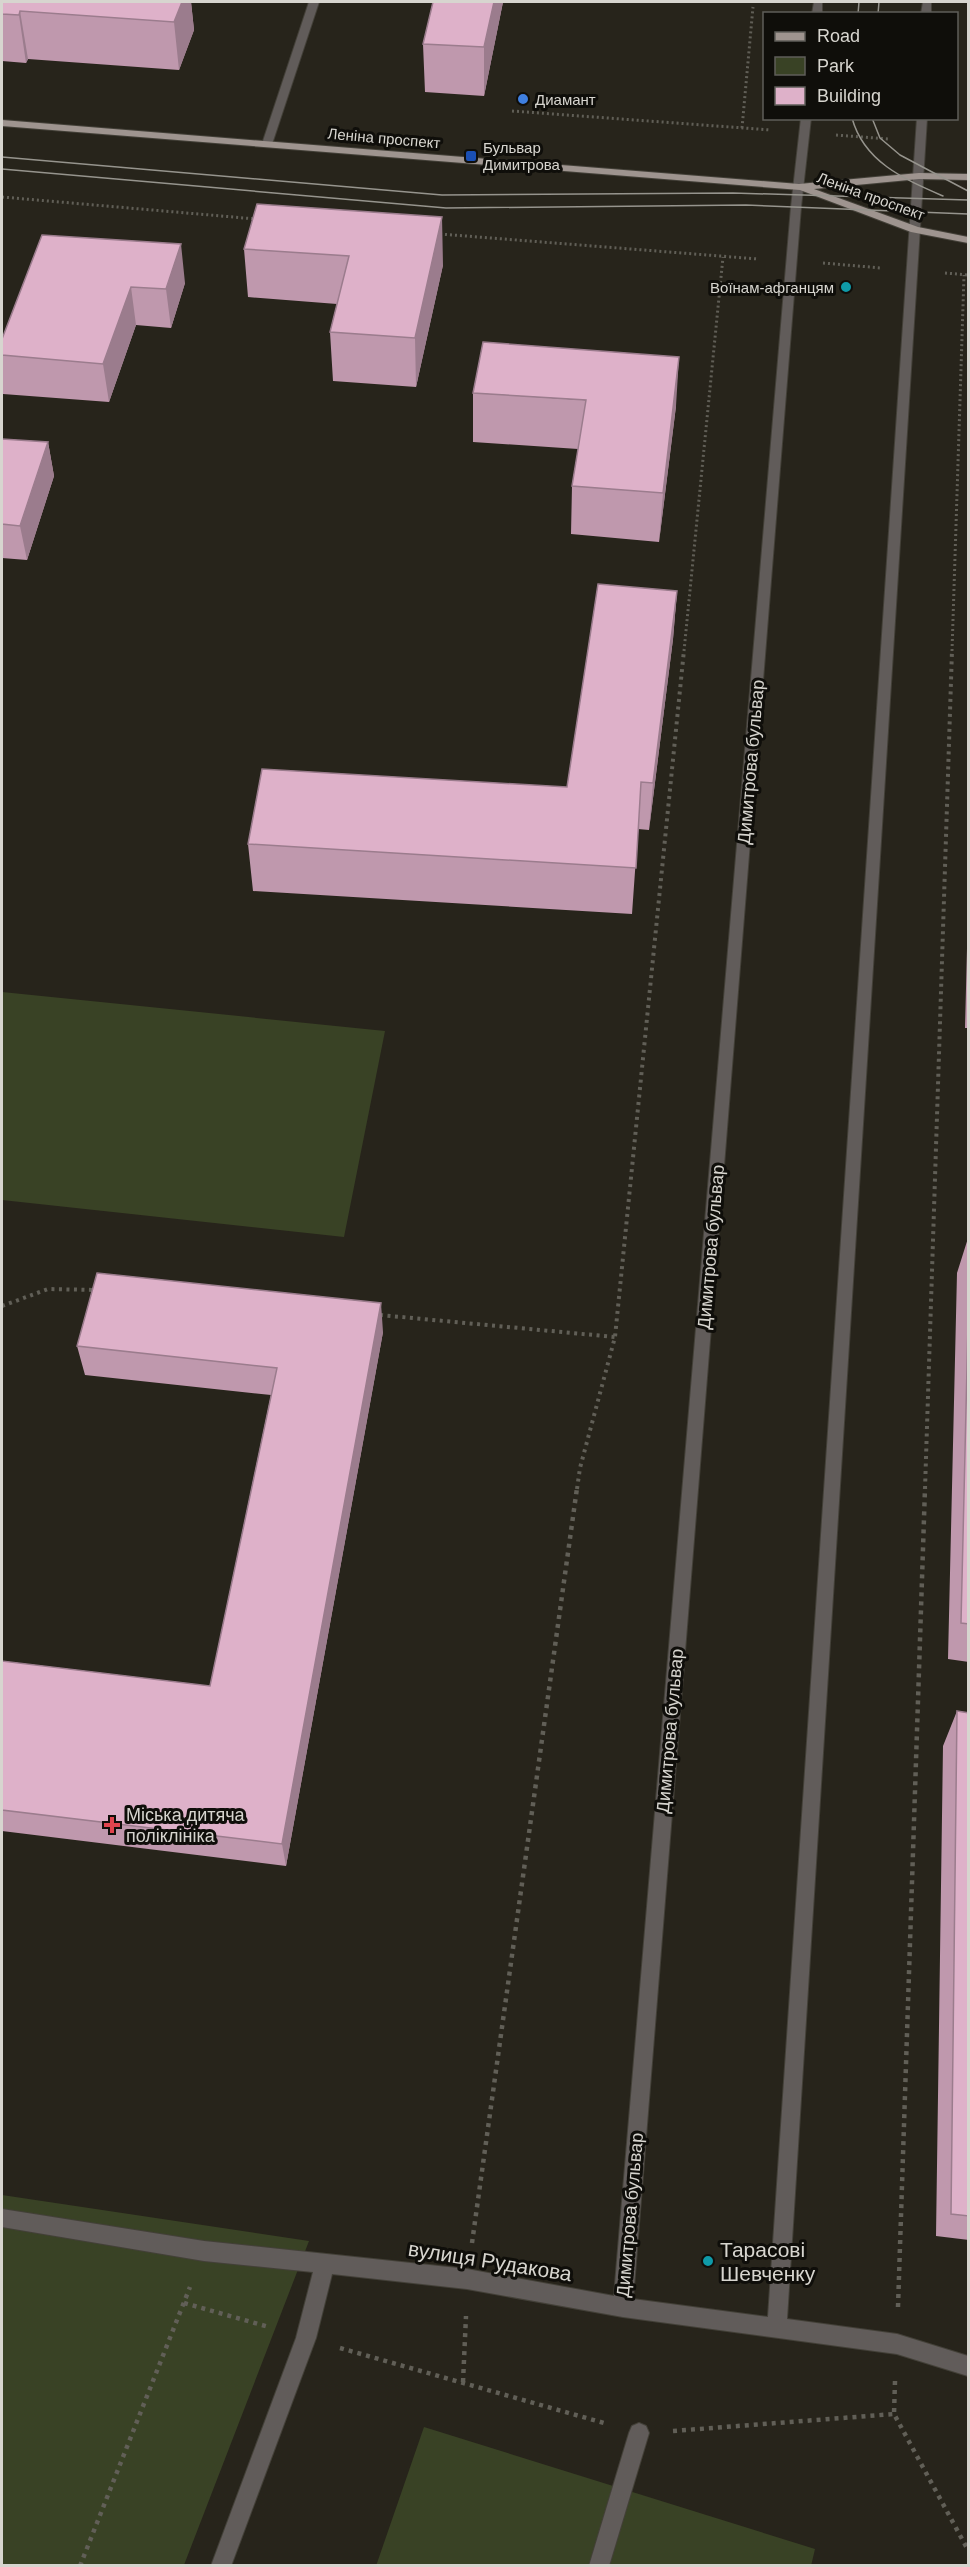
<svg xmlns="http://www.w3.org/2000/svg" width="970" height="2567" font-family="Helvetica,sans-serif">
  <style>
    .green { fill: #394225 }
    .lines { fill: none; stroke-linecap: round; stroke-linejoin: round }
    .minor-casing { stroke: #434038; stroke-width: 2 }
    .major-casing { stroke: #434038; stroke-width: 2 }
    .path-far2 { stroke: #615f57; stroke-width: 3; stroke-dasharray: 2 3; stroke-linecap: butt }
    .path-far1 { stroke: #615f57; stroke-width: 4; stroke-dasharray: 3 4.5; stroke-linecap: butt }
    .path { stroke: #615f57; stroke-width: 4.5; stroke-dasharray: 4 5; stroke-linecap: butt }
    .minor { fill: #615c5a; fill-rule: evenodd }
    .major { fill: #9e948f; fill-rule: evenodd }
    .tram { stroke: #96948d; stroke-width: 1.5 }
    .wall { fill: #bf98ad }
    .shaded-wall { fill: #9b7c8d }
    .building { fill: #deb1c9; stroke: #9b7c8d; stroke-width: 1.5 }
    .shop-dot { fill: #3f7fe0; stroke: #0f0e0a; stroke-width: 2 }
    .transit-dot { fill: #1a4fb4; stroke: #0f0e0a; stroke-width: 2 }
    .culture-dot { fill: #0f9aa8; stroke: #0f0e0a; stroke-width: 2 }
    .health-dot { fill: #e0444e; stroke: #0f0e0a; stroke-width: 2 }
    .labels { text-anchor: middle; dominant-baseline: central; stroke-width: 6; stroke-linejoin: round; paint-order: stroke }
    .far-poi-label { font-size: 15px; fill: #d7d5cf; stroke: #0f0e0a; text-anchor: start }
    .far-street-label { font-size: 15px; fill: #d7d5cf; stroke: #0f0e0a }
    .street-label { font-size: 18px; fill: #d7d5cf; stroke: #0f0e0a }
    .poi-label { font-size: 18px; fill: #d7d5cf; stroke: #0f0e0a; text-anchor: start }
    .near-poi-label { font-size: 21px; fill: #d7d5cf; stroke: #0f0e0a; text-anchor: start }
    .near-street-label { font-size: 21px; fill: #d7d5cf; stroke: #0f0e0a }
  </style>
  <rect width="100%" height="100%" fill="#27241b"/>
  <!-- green -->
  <path class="green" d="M2,992L385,1031L344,1237L2,1200Z
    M2,2195L309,2241L184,2565H2Z
    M424,2427L815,2549L811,2566H376Z"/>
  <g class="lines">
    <!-- minor casing -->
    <g class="minor-casing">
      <path id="minor" d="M309,2H319L272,144L263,146L262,144Z
        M814,2H822V14H812Z
        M923,2H931V14H921Z
        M801,118H811L801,207L633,2299L768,2317L917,118H927L787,2319L897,2334L968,2356V2376L897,2354L623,2317L467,2289L332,2274L316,2338L231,2566H211L296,2338L313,2272L204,2261L2,2227V2209L204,2241L467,2269L614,2296L791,207Z
        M639,2423L646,2426L649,2433L609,2566H589L629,2433L632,2426Z"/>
    </g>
    <!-- major casing -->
    <g class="major-casing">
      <path id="major" d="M2,120L799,184L919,173L968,174V180L919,179L814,189L918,227L968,237V243L911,232L800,190L2,126Z"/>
    </g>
    <!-- path-far2 -->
    <path class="path-far2" d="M512,111L771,130
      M742,128L753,7
      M836,135L888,139
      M2,197L256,219
      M440,234L758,259
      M823,263L881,268
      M945,273L968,275
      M684,651L723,257
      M952,651L964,275"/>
    <!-- path-far1 -->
    <path class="path-far1" d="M2,1306L48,1289L97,1290
      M380,1315L615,1337
      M577,1489L580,1468L615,1337L684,650
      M925,1489L952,650"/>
    <!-- path -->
    <path class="path" d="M472,2243L577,1488
      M184,2303L269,2327
      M898,2307L925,1488
      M340,2348L604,2423
      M895,2381L894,2414L968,2550
      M463,2382L466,2316
      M673,2431L894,2414
      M80,2566L190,2287"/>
    <!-- minor -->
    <use href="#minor" class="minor"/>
    <!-- major -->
    <use href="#major" class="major"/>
    <!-- tram -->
    <path class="tram" d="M858,14L859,2
      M878,14L879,2
      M852,118C864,162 904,179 943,196
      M872,118L880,138L900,155L968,191
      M2,157L442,195L733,193L968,200
      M2,169L446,208L746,205L968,214"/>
  </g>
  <!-- wall -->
  <path class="wall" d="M2,2H191L194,30L179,70L28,59L26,63L2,61Z
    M503,2L484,96L425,92L423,44Z
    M257,204L443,265L416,387L333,381L330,332L337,304L248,297L244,249Z
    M42,235L185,283L171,328L136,325L109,402L3,394L2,386V339Z
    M473,393L676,406L659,542L571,534L572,486L578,449L473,442Z
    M2,439L48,442L54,476L27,560L2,558Z
    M677,591L673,639L649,830L638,829L632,914L253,891L248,844L567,787Z
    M969,869V1028H965Z
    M969,1235V1662L948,1659L957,1273Z
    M383,1332L286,1866L2,1831V1661L210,1686L271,1395L85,1375L77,1346Z
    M957,1711L969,1713V2240L936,2236L943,1746Z"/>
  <!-- shaded-wall -->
  <path class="shaded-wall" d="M182,2H191L194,30L179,70L174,22Z
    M494,2H503L484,96V47Z
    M20,11L28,59L26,63L19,15Z
    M442,217L443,265L416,387L415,338Z
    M181,244L185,283L171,328L166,289Z
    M131,287L136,325L109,402L103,364Z
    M679,357L676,406L659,542L663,493Z
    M48,442L54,476L27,560L20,526Z
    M677,591L673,639L649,830L653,783Z
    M381,1303L383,1332L286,1866L282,1844Z"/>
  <!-- building -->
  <path class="building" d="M2,2H182L174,22L20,11L19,15L2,14Z
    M433,2H494L484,47L423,44Z
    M257,204L442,217L415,338L330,332L349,256L244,249Z
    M42,235L181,244L166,289L131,287L103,364L2,355V339Z
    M483,342L679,357L663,493L572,486L586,400L473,393Z
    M2,439L48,442L20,526L2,524Z
    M598,584L677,591L653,783L641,782L636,868L248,844L262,769L567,787Z
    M97,1273L381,1303L282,1844L2,1810V1661L210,1686L277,1368L77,1346Z
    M969,1281V1624L961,1623Z
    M957,1711L969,1713V2216L951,2214Z"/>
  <!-- markers -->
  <circle class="shop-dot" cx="523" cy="99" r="6"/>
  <rect class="transit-dot" x="465" y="150" width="12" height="12" rx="3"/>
  <g class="culture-dot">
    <circle cx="846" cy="287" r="6"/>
    <circle cx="708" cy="2261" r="6"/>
  </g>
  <path class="health-dot" d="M109 1816h6v6h6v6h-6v6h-6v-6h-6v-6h6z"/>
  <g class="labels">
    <!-- far-poi labels -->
    <g class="far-poi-label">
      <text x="535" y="99">Диамант</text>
      <text x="483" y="147">Бульвар<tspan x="483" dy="17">Димитрова</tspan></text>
      <text x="834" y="287" text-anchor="end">Воїнам-афганцям</text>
    </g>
    <!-- far-street labels -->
    <g class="far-street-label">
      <text transform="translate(384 138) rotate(5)">Леніна проспект</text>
      <text transform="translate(871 196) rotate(20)">Леніна проспект</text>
    </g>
    <!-- street labels -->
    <g class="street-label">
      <text transform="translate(751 762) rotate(-85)">Димитрова бульвар</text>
      <text transform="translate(711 1247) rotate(-85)">Димитрова бульвар</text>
      <text transform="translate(670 1731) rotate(-85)">Димитрова бульвар</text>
      <text transform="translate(630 2215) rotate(-85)">Димитрова бульвар</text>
    </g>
    <!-- poi labels -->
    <g class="poi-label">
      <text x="126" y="1815">Міська дитяча<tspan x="126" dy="21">поліклініка</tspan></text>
    </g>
    <!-- near-poi labels -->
    <g class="near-poi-label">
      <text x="720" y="2249">Тарасові<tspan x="720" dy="24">Шевченку</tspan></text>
    </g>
    <!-- near-street labels -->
    <g class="near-street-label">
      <text transform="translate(490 2261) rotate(9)">вулиця Рудакова</text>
    </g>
  </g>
  <!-- border -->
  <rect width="970" height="2567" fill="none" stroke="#d7d5cf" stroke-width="6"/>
  <!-- legend -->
  <rect x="763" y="12" width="195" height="108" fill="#0f0e0a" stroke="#5f5e59" stroke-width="1.5"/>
  <rect x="775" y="32" width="30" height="9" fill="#9e948f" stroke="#5f5e59" stroke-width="1.5"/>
  <text x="817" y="42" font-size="18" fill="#d7d5cf">Road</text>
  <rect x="775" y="57" width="30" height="18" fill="#394225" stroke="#5f5e59" stroke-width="1.5"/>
  <text x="817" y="72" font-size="18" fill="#d7d5cf">Park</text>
  <rect x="775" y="87" width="30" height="18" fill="#deb1c9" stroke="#5f5e59" stroke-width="1.5"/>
  <text x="817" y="102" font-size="18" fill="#d7d5cf">Building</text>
</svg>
